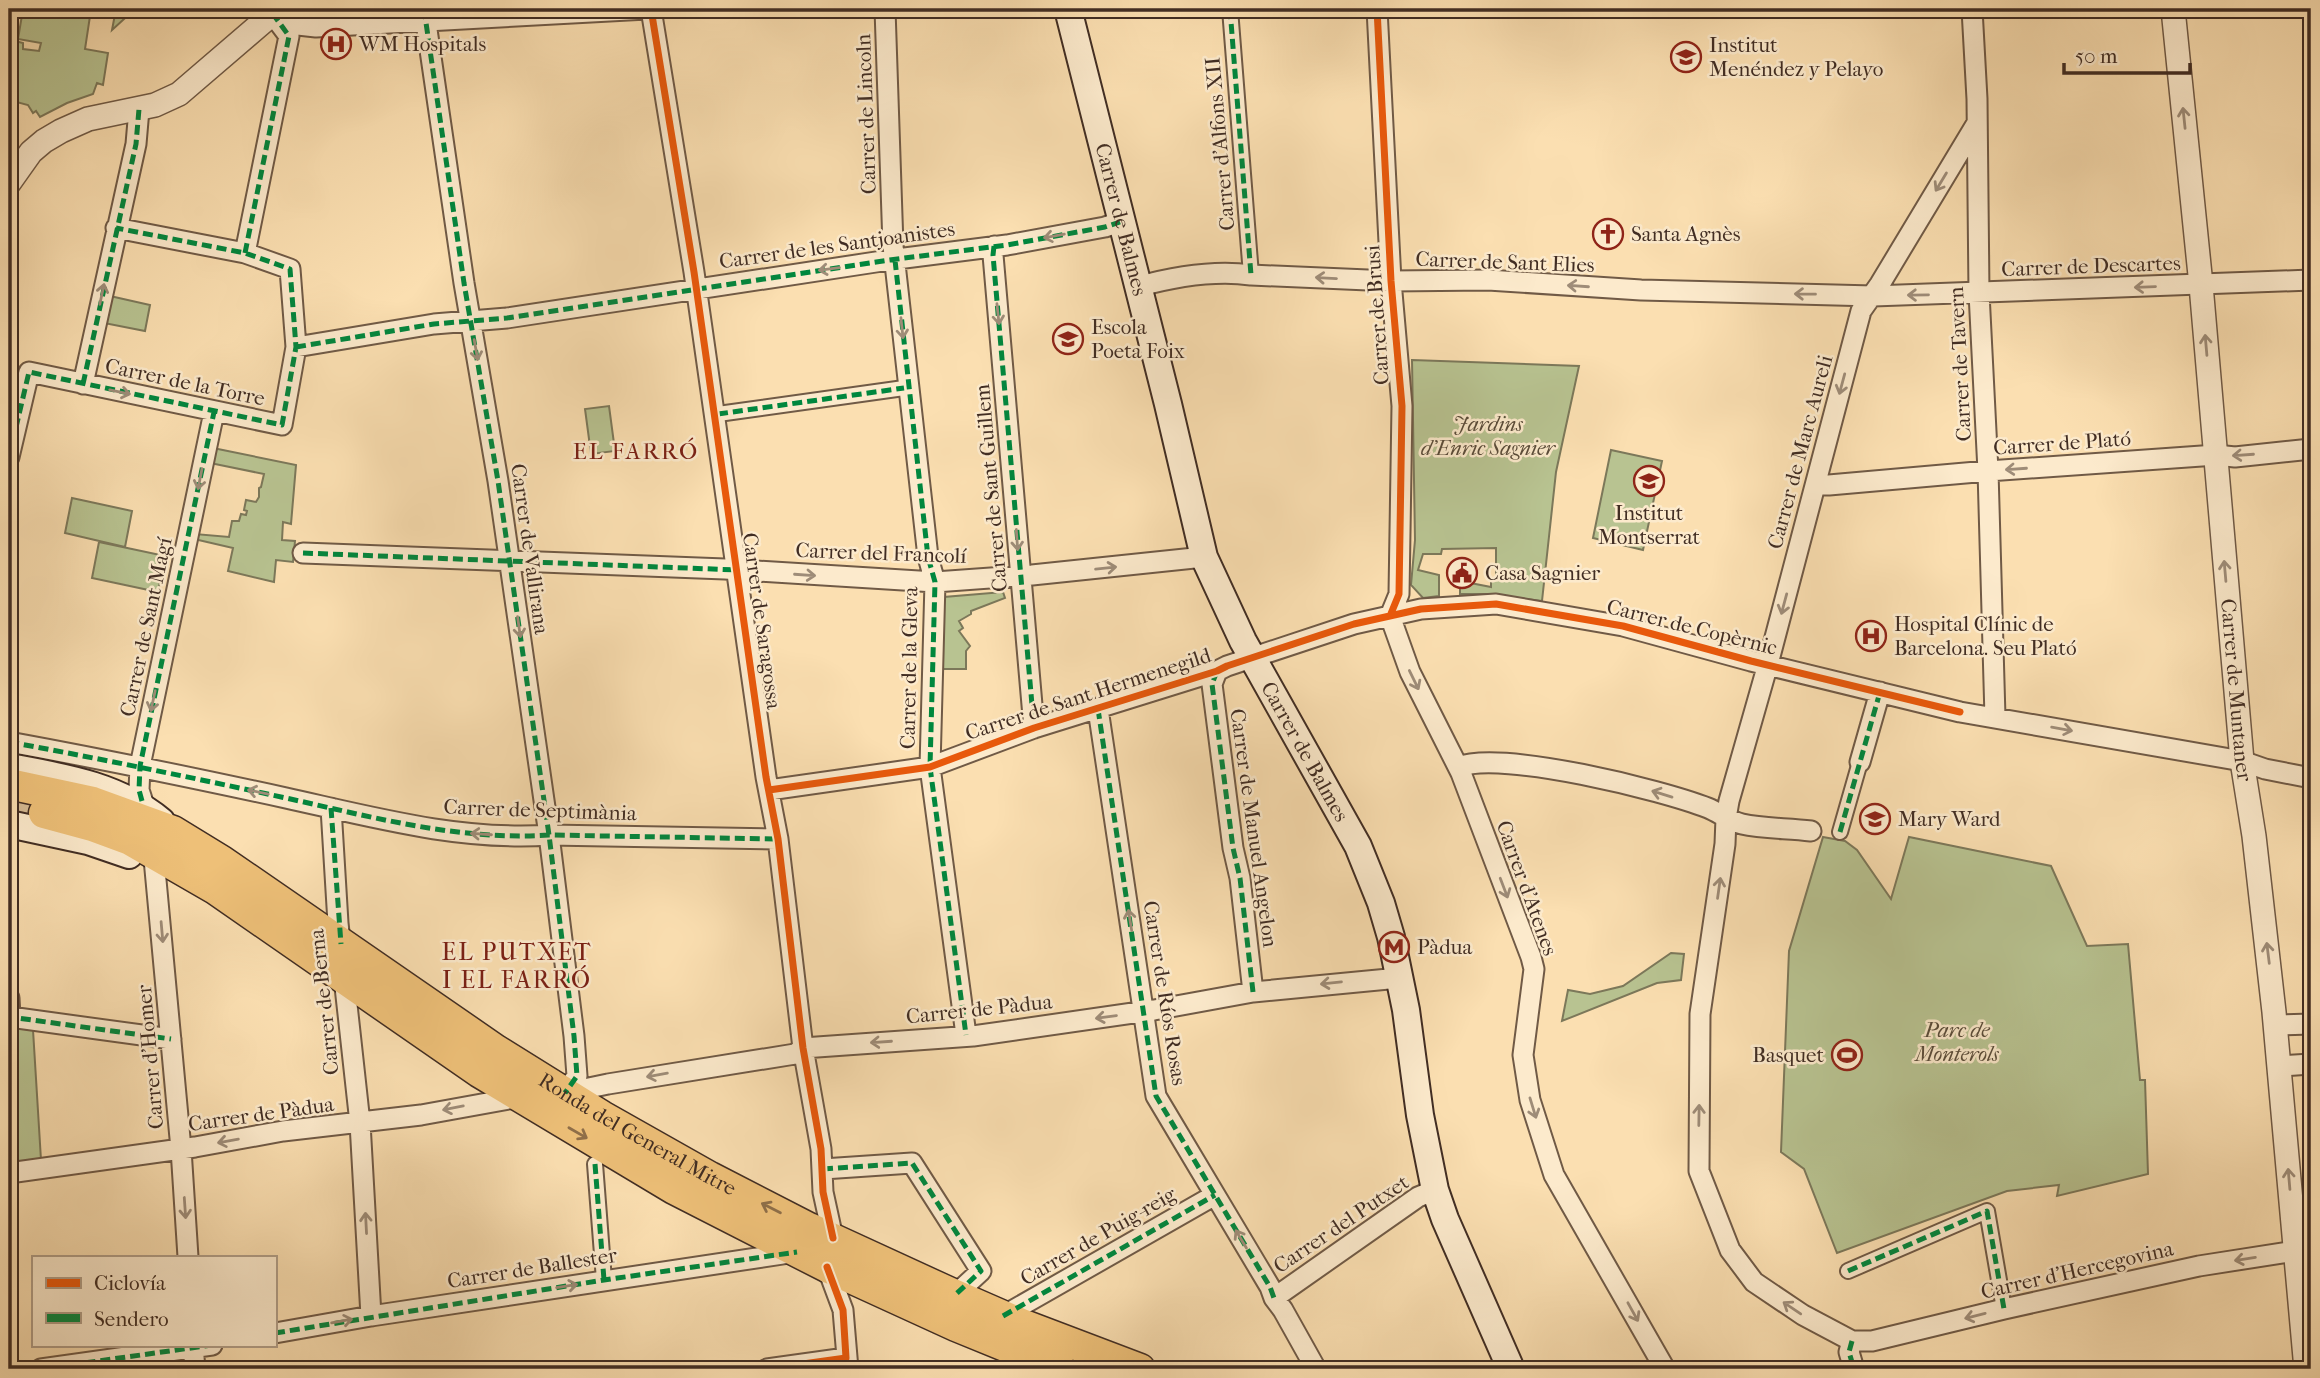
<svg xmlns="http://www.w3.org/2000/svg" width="2320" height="1378" font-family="'IM FELL French Canon',serif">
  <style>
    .green { fill: #b8c391; stroke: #7c785a; stroke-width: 2 }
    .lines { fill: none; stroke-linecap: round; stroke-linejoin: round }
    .primary-tunnel { stroke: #d6bb95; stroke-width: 30; stroke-dasharray: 30 15; stroke-linecap: butt }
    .pedestrian-casing { stroke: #705a46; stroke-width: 18 }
    .minor-casing { stroke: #705a46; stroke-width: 23 }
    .tertiary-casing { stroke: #705a46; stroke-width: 26 }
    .secondary-casing { stroke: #412d23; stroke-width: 30 }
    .primary-casing { stroke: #412d23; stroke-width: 33 }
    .pedestrian { stroke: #fceacc; stroke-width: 14 }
    .minor { stroke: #fceacc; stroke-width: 19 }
    .tertiary { stroke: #fceacc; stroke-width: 23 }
    .secondary { stroke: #fceacc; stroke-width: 26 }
    .primary { stroke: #eec078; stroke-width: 30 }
    .quiet { stroke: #00873e; stroke-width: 5; stroke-dasharray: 10 5; stroke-linecap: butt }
    .cycleway-casing { stroke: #fceacc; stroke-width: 11 }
    .cycleway { stroke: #e8590c; stroke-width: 7 }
    .oneway { stroke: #9e8c78 }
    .oneway2 { stroke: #8f6f49 }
    .labels { text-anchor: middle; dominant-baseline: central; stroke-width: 5; stroke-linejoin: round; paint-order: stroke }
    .poi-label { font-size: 21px; fill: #412d23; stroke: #fceacc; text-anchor: start }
    .street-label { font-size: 21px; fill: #412d23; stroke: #fceacc }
    .park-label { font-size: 21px; font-style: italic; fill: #594b39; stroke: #fceacc }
    .neighbourhood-label { font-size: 23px; letter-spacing: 2px; fill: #7a1f14; stroke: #fceacc }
    .quarter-label { font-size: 24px; letter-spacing: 2px; fill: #7a1f14; stroke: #fceacc }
  </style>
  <rect width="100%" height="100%" fill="#fbdfb1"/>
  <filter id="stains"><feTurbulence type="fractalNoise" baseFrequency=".00286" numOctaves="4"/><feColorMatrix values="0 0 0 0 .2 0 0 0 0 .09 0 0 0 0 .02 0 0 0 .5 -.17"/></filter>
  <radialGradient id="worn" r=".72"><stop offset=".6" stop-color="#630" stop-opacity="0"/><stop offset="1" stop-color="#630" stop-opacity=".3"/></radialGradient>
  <!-- green -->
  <path class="green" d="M23,9H99L98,17L90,16L85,49L108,53L103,85L97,83L93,94L67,103L40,117L36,111L33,113L28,105L9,100V43L11,40L23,43V49L39,51L41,43L18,39Z
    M116,9H135L112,30Z
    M110,296L150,305L145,331L104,323Z
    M1412,360L1579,366L1556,472L1542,601L1488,594H1460V581L1491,587V581L1496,580V548L1442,549L1441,554H1423L1418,570L1439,575V596L1423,598L1411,585L1415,540Z
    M609,406L615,451L591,454L585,409Z
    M213,448L296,465L291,524L283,522L282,540L295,541L293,562L276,560L274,582L228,571L233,548L194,539L195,534L229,537L232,521H239L241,514L246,515L247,511L244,510L246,500L256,502L259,497V488L261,487L264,474L210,463Z
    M1611,450L1662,461L1643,550L1593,538Z
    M72,498L132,511L125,547L65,533Z
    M99,542L165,556L158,592L92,578Z
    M1003,592L1005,598L971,611V614L959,621L963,628L959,631L970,646L966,651V669H942L944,597Z
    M1823,837L1845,841L1857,850L1891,899L1909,837L2051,866L2087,946L2128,944L2140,1080H2145L2148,1174L2057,1196L2059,1185L2007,1191L1837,1253L1804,1169L1781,1152L1789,951Z
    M1671,953L1684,954L1681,980L1657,983L1562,1021L1568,990L1590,994L1623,986Z
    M9,1027L33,1030L41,1160L9,1165Z"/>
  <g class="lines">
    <!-- primary-tunnel -->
    <path class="primary-tunnel" d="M9,808L44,813"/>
    <!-- pedestrian casing -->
    <g class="pedestrian-casing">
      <path id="pedestrian" d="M1230,9L1251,275
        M718,414L904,388
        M1840,832L1860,762
        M595,1164L604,1280
        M1848,1271L1987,1211L2004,1309"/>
    </g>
    <!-- minor casing -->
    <g class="minor-casing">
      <path id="minor" d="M424,9L464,283L498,481L549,835L574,1036L577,1076L565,1093
        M651,9L694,272L766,777L778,839L803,1048L821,1149L823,1192L833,1238
        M885,9L893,246L928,557L935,582L930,767L966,1035
        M1377,9L1391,281L1402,406L1399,594L1390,616L1410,672L1461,773L1531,957L1534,969L1523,1055L1530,1100L1554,1175L1665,1369
        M1972,9L1977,99L1979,293L1988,471L1995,717
        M273,14L298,25L316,27L647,9
        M1977,123L1880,284L1861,311L1768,664L1729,801L1726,818L1725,844L1700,1014L1699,1171L1730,1250L1754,1282L1803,1315L1852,1341H1872L2004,1309L2199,1266L2295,1251L2311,1244
        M994,246L993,255L1034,728
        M245,253L289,36L274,16
        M1137,287C1173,277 1214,270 1251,275L1391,281L1488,280L1641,290L1873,296L2311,280
        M296,347L434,324L507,318L889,260L1007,245L1105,227L1120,222
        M83,384L136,144L139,109
        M9,457L29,372L282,425L296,347L290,269L245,253L116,228
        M1816,484L1829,485L1988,471L2216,455L2235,457L2311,449
        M303,553L725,569L935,582L1032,575L1204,557
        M1217,671L1212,684L1233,848L1240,878L1253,992
        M1098,709L1156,1096L1270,1287L1274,1298L1283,1310L1316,1369
        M9,742C102,759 194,778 286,798C372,817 459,841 549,835L778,839
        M1860,762L1880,692
        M1458,767C1502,750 1662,790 1708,808C1720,813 1729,821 1742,824C1764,829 1788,828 1811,831
        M769,790L930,767L1034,728L1217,671L1227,666L1354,624L1421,609L1496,604L1623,626L1751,661L1960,712L2242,761L2265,769L2311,778
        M331,808L338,923L360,1123L371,1316
        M147,815L139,790L140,766L214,412
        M153,848L181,1149L188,1257
        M9,998L10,1017L171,1039
        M2276,1025L2311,1024
        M2280,1066L2311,1064
        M565,1093L608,1084L795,1054L803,1048L973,1036L1154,1010L1253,992L1399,978
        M823,1169L912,1163L981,1271L955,1295
        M9,1173L195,1147L283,1131L421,1115L520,1097
        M827,1267L843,1310L848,1369
        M1274,1298L1418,1197L1435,1190
        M1003,1316L1215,1195
        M275,1333L371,1316L796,1252
        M1852,1341L1849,1352L1854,1369
        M193,1345L195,1369
        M41,1369L212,1345
        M767,1369L846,1358"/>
    </g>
    <!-- tertiary casing -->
    <g class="tertiary-casing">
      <g id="tertiary">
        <path id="s1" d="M2173,9L2201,285L2242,761L2254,836L2274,1012L2306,1369"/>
        <path d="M9,183L31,152L44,141L61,131L88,119L155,105L179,94L278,9"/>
      </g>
    </g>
    <!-- secondary casing -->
    <g class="secondary-casing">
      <g id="secondary">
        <path id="s2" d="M1068,9L1168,404L1204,557L1243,641L1358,846L1381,903L1391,937L1406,1010L1420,1115L1435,1190L1445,1219L1511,1369"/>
        <path d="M9,767C63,777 117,785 161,821"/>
        <path d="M9,824L88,841L129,855"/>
      </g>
    </g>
    <!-- primary casing -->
    <g class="primary-casing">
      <g id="primary">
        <path id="s3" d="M9,784L93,802L173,831L222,861L496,1050L602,1116L710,1177L809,1228L955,1295L1024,1325L1140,1369"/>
        <path d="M44,813L92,826L130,840L215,889L479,1072L674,1189L827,1267L956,1326L1061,1369"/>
      </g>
    </g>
    <!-- pedestrian -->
    <use href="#pedestrian" class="pedestrian"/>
    <!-- minor -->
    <use href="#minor" class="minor"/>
    <!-- tertiary -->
    <use href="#tertiary" class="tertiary"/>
    <!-- secondary -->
    <use href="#secondary" class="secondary"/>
    <!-- primary -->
    <use href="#primary" class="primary"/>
    <!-- quiet -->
    <path class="quiet" d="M424,9L464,283L498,481L549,835L574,1036L577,1076L565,1093
      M1230,9L1251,275
      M994,246L993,255L1034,728
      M245,253L289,36L273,14
      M895,260L928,557L935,582L930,767L966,1035
      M296,347L434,324L507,318L889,260L1007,245L1105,227L1120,222
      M83,384L136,144L139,109
      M718,414L904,388
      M9,457L29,372L282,425L296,347L290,269L245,253L116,228
      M303,553L737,570
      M1217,671L1212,684L1233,848L1240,878L1253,992
      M1098,709L1156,1096L1270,1287L1274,1298
      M9,742C102,759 194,778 286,798C372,817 459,841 549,835L778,839
      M142,801L139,790L140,766L214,412
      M331,808L341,944
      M1840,832L1880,692
      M9,998L10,1017L171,1039
      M595,1164L604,1280
      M823,1169L912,1163L981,1271L955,1295
      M1848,1271L1987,1211L2004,1309
      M1003,1316L1215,1195
      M275,1333L604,1280L797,1252
      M1852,1341L1849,1352L1854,1369
      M41,1369L212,1345"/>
    <!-- cycleway casing -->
    <g class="cycleway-casing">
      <path id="cycleway" d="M651,9L694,272L766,777L778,839L803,1048L821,1149L823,1192L833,1238
        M1377,9L1391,281L1402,406L1399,594L1390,616
        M769,790L930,767L1034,728L1217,671L1227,666L1354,624L1421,609L1496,604L1623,626L1751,661L1960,712
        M767,1369L846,1358L843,1310L827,1267"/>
    </g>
    <!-- cycleway -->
    <use href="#cycleway" class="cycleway"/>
  </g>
  <!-- one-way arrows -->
  <defs><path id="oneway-shaft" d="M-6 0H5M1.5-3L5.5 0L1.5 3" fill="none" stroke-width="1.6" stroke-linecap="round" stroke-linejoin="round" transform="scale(1.75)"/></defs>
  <g class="oneway">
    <use href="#oneway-shaft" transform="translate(2184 118) rotate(-96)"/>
    <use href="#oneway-shaft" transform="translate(1941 182) rotate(121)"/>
    <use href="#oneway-shaft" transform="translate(1054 236) rotate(170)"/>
    <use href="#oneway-shaft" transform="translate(829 269) rotate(172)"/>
    <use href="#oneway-shaft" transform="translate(1326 278) rotate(-177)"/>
    <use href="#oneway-shaft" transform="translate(1578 286) rotate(-176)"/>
    <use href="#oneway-shaft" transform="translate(2145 287) rotate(178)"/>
    <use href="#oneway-shaft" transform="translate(102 294) rotate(-78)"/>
    <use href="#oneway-shaft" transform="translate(1805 294) rotate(-179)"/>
    <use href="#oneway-shaft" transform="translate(1918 295) rotate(179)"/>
    <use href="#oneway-shaft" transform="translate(998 314) rotate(84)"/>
    <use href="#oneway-shaft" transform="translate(902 328) rotate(84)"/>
    <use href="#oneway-shaft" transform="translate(2206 345) rotate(-95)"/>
    <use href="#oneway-shaft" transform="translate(476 350) rotate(80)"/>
    <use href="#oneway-shaft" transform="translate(1842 384) rotate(105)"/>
    <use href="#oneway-shaft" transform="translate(120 392) rotate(12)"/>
    <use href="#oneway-shaft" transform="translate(2243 455) rotate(176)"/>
    <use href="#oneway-shaft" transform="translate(2016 469) rotate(176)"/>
    <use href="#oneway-shaft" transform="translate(200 479) rotate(101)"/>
    <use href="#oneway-shaft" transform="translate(1017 540) rotate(86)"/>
    <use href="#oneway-shaft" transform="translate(1106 568) rotate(-6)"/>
    <use href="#oneway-shaft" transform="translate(2225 571) rotate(-95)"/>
    <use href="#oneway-shaft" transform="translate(805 575) rotate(4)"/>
    <use href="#oneway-shaft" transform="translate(1784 604) rotate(105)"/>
    <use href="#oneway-shaft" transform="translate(519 627) rotate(82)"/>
    <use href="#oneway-shaft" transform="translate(1414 680) rotate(64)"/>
    <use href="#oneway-shaft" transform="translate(153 701) rotate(102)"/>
    <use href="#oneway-shaft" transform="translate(2062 729) rotate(10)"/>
    <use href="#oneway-shaft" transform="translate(258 792) rotate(-168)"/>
    <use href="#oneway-shaft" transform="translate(1662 794) rotate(-163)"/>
    <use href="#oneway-shaft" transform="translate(481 834) rotate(-176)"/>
    <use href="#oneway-shaft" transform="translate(1504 888) rotate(69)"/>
    <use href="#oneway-shaft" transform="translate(1719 888) rotate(-82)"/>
    <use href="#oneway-shaft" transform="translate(1130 920) rotate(-99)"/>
    <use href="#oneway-shaft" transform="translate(162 932) rotate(85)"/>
    <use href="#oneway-shaft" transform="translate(2268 953) rotate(-97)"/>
    <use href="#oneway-shaft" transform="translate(1331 983) rotate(174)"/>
    <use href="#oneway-shaft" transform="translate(1106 1017) rotate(172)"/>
    <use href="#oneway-shaft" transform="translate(881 1042) rotate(176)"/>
    <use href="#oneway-shaft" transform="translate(657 1075) rotate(170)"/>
    <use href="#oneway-shaft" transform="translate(453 1108) rotate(169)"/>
    <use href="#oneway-shaft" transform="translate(1533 1108) rotate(73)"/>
    <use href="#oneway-shaft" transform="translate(1699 1115) rotate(-89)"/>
    <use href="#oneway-shaft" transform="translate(228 1141) rotate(170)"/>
    <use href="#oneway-shaft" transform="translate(2289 1179) rotate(-95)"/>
    <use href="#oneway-shaft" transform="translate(185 1208) rotate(86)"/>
    <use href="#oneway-shaft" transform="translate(366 1223) rotate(-93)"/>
    <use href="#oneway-shaft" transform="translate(1241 1239) rotate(-121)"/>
    <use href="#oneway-shaft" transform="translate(2245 1259) rotate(171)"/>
    <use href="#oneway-shaft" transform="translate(567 1286) rotate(-9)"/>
    <use href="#oneway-shaft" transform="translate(1792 1308) rotate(-146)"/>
    <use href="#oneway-shaft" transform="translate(1633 1312) rotate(61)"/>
    <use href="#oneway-shaft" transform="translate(1975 1316) rotate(166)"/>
    <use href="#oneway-shaft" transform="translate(342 1321) rotate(-10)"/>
  </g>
  <g class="oneway2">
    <use href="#oneway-shaft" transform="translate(578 1133) rotate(30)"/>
    <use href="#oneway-shaft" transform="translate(771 1208) rotate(-153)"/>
  </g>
  <!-- icons -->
  <defs>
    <g id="hospital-ring" transform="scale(1.575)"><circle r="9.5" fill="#fceacc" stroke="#8f2418" stroke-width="1.5"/><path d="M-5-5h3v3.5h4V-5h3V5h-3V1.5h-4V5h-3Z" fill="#8f2418"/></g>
    <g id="school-ring" transform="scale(1.575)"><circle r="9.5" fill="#fceacc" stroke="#8f2418" stroke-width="1.5"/><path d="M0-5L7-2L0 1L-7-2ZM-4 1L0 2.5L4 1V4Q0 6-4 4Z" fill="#8f2418"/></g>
    <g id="church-ring" transform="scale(1.575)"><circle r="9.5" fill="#fceacc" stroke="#8f2418" stroke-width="1.5"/><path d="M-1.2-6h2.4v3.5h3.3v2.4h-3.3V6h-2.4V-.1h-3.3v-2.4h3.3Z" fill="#8f2418"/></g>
    <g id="civic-ring" transform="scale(1.575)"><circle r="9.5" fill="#fceacc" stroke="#8f2418" stroke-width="1.5"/><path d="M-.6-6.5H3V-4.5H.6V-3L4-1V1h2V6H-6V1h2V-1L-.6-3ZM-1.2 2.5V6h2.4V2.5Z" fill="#8f2418"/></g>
    <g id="metro-ring" transform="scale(1.575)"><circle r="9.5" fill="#fceacc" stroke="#8f2418" stroke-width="1.5"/><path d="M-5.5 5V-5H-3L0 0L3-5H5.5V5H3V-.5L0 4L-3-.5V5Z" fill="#8f2418"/></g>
    <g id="stadium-ring" transform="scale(1.575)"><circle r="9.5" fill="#fceacc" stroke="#8f2418" stroke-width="1.5"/><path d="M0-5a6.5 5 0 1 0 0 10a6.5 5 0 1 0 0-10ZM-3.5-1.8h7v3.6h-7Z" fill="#8f2418"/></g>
  </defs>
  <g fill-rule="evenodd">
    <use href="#hospital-ring" x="336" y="44"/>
    <use href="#school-ring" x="1686" y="57"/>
    <use href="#church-ring" x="1608" y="234"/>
    <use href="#school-ring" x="1068" y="339"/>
    <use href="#school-ring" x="1649" y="481"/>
    <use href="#civic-ring" x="1462" y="573"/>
    <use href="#hospital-ring" x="1871" y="636"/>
    <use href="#school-ring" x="1875" y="819"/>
    <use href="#metro-ring" x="1394" y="947"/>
    <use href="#stadium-ring" x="1847" y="1055"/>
  </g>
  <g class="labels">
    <!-- poi labels -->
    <g class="poi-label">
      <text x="359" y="44">WM Hospitals</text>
      <text x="1709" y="45">Institut<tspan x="1709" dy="24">Menéndez y Pelayo</tspan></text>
      <text x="1631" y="234">Santa Agnès</text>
      <text x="1091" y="327">Escola<tspan x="1091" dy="24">Poeta Foix</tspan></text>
      <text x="1649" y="513" text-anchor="middle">Institut<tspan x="1649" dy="24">Montserrat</tspan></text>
      <text x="1485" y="573">Casa Sagnier</text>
      <text x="1894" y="624">Hospital Clínic de<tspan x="1894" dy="24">Barcelona. Seu Plató</tspan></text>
      <text x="1898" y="819">Mary Ward</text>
      <text x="1417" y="947">Pàdua</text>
      <text x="1824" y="1055" text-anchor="end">Basquet</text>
    </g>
    <!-- street labels -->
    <g class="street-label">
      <text transform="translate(866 114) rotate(-92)">Carrer de Lincoln</text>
      <text transform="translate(1220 144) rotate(-95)">Carrer d'Alfons XII</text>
      <text stroke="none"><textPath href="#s2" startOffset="217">Carrer de Balmes</textPath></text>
      <text transform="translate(837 245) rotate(-8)">Carrer de les Santjoanistes</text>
      <text transform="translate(1505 262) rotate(2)">Carrer de Sant Elies</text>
      <text transform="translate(2091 266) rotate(-2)">Carrer de Descartes</text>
      <text transform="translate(1377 315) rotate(-94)">Carrer de Brusi</text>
      <text transform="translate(1960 364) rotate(-93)">Carrer de Tavern</text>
      <text transform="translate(185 382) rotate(12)">Carrer de la Torre</text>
      <text transform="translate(2062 443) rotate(-4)">Carrer de Plató</text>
      <text transform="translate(1800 452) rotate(-75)">Carrer de Marc Aureli</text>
      <text transform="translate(991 488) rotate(-95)">Carrer de Sant Guillem</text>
      <text transform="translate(530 549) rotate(82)">Carrer de Vallirana</text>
      <text transform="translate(881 553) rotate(2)">Carrer del Francolí</text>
      <text transform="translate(762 621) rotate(82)">Carrer de Saragossa</text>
      <text transform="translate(146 627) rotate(-78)">Carrer de Sant Magí</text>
      <text transform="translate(1692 627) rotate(14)">Carrer de Copèrnic</text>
      <text transform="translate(909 668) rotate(-89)">Carrer de la Gleva</text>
      <text stroke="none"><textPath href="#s1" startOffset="684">Carrer de Muntaner</textPath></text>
      <text transform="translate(1088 694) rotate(-18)">Carrer de Sant Hermenegild</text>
      <text stroke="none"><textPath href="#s2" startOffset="784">Carrer de Balmes</textPath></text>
      <text transform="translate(540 810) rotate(2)">Carrer de Septimània</text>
      <text transform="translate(1254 828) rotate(82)">Carrer de Manuel Angelon</text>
      <text transform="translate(1527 888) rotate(70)">Carrer d'Atenes</text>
      <text transform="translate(1165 993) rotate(81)">Carrer de Ríos Rosas</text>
      <text transform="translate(324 1002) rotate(-96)">Carrer de Berna</text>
      <text transform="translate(979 1009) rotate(-6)">Carrer de Pàdua</text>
      <text transform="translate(150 1057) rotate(-95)">Carrer d'Homer</text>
      <text transform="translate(261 1114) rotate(-8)">Carrer de Pàdua</text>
      <text stroke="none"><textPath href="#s3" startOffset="726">Ronda del General Mitre</textPath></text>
      <text transform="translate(1341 1224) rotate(-34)">Carrer del Putxet</text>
      <text transform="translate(1098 1236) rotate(-30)">Carrer de Puig-reig</text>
      <text transform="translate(532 1268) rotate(-9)">Carrer de Ballester</text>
      <text transform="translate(2077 1270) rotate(-13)">Carrer d'Hercegovina</text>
    </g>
    <!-- park labels -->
    <g class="park-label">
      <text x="1488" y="424">Jardins<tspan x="1488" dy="24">d'Enric Sagnier</tspan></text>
      <text x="1957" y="1030">Parc de<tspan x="1957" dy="24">Monterols</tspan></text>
    </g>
    <!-- neighbourhood labels -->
    <g class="neighbourhood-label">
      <text x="636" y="451">EL FARRÓ</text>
    </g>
    <!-- quarter labels -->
    <g class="quarter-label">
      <text x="517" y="952">EL PUTXET<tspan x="517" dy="28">I EL FARRÓ</tspan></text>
    </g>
  </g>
  <!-- margin -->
  <rect width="2320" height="1378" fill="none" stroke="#fbdfb1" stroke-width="35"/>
  <rect x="10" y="10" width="2299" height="1357" fill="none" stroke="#412d23" stroke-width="3.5"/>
  <rect x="18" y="18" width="2285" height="1343" fill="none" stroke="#412d23" stroke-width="2"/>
  <!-- legend -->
  <rect x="32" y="1256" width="245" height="91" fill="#fceacc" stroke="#b19e88" stroke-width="2"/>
  <rect x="46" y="1278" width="35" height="10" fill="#e8590c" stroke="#b19e88" stroke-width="2"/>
  <text x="94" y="1290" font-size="21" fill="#412d23">Ciclovía</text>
  <rect x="46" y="1313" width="35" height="10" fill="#00873e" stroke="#b19e88" stroke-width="2"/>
  <text x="94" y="1326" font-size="21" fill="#412d23">Sendero</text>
  <!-- scale -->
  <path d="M2064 63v10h126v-10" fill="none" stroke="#412d23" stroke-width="3.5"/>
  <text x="2075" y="63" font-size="21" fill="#412d23" stroke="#fceacc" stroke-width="5" paint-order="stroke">50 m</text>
  <rect width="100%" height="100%" filter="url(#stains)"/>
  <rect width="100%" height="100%" fill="url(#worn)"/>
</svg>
